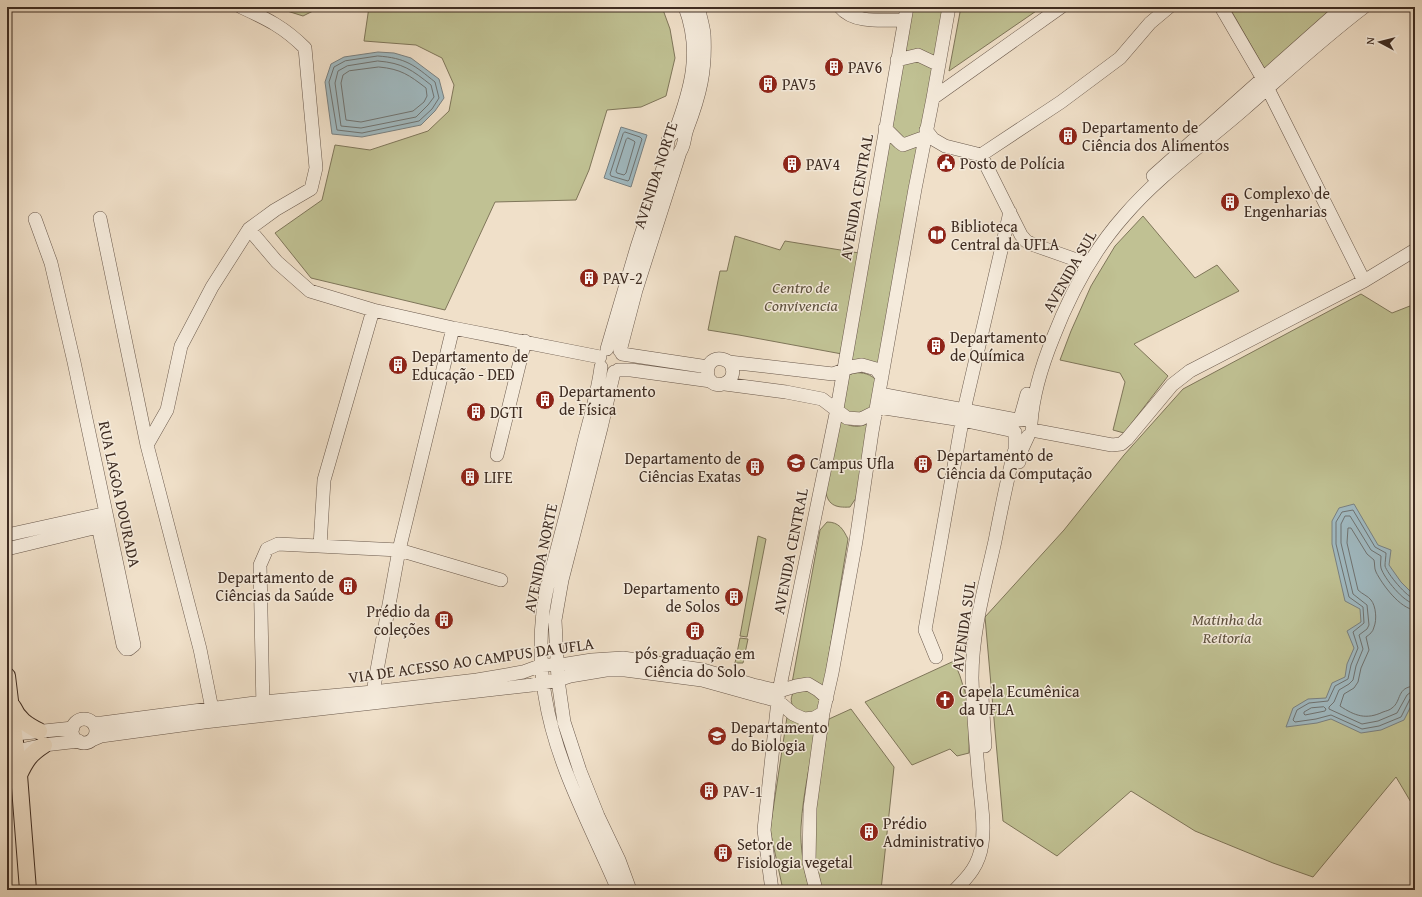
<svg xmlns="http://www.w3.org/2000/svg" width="1422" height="897" font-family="'Gentium Book Plus',serif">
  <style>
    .green { fill: #c0c193; stroke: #7f765a }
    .water { fill: #a0bac2; stroke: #798182 }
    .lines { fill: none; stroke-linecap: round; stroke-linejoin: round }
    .shore { stroke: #6f7372; stroke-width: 1 }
    .minor-casing { stroke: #6a594c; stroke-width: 14 }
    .major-casing { stroke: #3e2c22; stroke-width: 18 }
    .minor { stroke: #f5ebdc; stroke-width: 13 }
    .major { stroke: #f0e0c9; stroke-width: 16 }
    .labels { text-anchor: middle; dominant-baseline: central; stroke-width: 3; stroke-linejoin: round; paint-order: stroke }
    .poi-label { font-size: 16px; fill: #3e2c22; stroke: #f5ebdc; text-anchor: start }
    .street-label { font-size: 16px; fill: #3e2c22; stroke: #f5ebdc }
    .park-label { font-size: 16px; font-style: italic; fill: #5e513e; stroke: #f5ebdc }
  </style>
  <rect width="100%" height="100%" fill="#f0e0c9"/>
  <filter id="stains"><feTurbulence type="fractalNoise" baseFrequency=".005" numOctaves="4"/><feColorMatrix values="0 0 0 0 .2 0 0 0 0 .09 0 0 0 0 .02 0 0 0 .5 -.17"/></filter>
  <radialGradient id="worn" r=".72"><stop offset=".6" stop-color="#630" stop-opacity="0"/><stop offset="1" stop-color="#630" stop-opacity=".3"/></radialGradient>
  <!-- green -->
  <path class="green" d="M286,7H321L303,16L284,10Z
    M369,7H432L449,11L455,7H662L670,29L675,58L666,96L641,107L607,110L589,170L576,200L495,202L445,310L311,278L275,233L322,200L335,145L370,150L428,131L449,111L454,85L442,58L416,45L364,41Z
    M910,7H946L937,61L902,56Z
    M961,7H1042L949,71Z
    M1229,7H1340L1266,71Z
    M921,59L936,67L922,134L903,142L890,127L901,63Z
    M888,136L921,141L879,367L851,364Z
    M1143,216L1195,278L1217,265L1239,291L1134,344L1168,376L1124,433L1113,430L1125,382L1120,373L1060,360L1071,331L1091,286L1115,246Z
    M735,236L780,250L785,241L859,253L842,354L739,335L708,330L720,271H727Z
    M1361,294L1392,313L1415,304V809L1396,777L1313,877L1273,863L1195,831L1131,791L1057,856L1003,821L985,617L1064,530L1124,455L1183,389Z
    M854,373C863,372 871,374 877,381L873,409L865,413L852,414L843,408L849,375Z
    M838,420C850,427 859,429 870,422L856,498L850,507C835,508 827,505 825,488Z
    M827,522C839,522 843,529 848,539L823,691L792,683L820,530Z
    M758,536L766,539L747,637L740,636Z
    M740,638L748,639L743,663H735Z
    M954,661L960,676L969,705V753L957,756L950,749L912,765L865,702Z
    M802,688L813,692L821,702L814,715L795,712C790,701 788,693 802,688Z
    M851,709L894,767L881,890H822L815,864V808L829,719Z
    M787,717L818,721C812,756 803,791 801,827C800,848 804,870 810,890H783L770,830Z"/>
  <!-- water -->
  <path class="water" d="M378,52L394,53L411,58L439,79L444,98L435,111L421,125L362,137L332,134L325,82L331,64L344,57Z
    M621,127L647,135L631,187L604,178Z
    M1354,504L1378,545L1391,550L1389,565L1401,582L1415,596V698L1404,720L1381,730L1361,733L1331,719L1317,723L1286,727L1293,708L1308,699L1326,698L1332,683L1345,677L1347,664L1354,648L1347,631L1361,622L1360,609L1345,601L1332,544V521L1339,508Z"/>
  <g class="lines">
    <!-- shore -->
    <path class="shore" d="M378,56C406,58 414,65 435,82L439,98L432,109L419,121L362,133L337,130L329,82L334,67L345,61Z
      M378,61C403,63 412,70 431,85L434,97L428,105L416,117L361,128L341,126L335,83L338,71L347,66Z
      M379,67C401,69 409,75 426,88L427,96L424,102L413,111L361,122L346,120L341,83L343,75L349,71Z
      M625,132L640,137L642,139L629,180L628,181L611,176L610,174L623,134Z
      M628,138L634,141L635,142L626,173L624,175L617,173L616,171L626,140Z
      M1415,599C1407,598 1387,573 1385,566C1385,562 1386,556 1386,553L1375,547L1353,510L1342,512L1336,522V544L1349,597L1363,607L1364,623L1353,632L1358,648L1351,665L1348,679L1335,686L1328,701L1309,703L1297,710L1293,720L1295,722L1316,719L1331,715L1362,729L1379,726L1401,717L1410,699L1415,697
      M1415,604C1404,603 1384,578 1381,568C1380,564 1381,560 1381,556L1371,550L1350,516H1345L1341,524V543L1353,594L1367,605L1369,625L1367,629L1359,635L1363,649L1356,666L1353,680L1349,684L1339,690L1334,702L1329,707V709L1362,724L1378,721L1397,713L1407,695L1411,692H1415
      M1415,610C1400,609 1382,584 1376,572C1374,568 1375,564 1374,560L1367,554L1351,528H1348L1347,543L1358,590C1362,594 1368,596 1371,600C1376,606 1377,620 1374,627C1373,632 1370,634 1366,637L1369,650L1361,668L1358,682L1354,688L1344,694L1340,706C1355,716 1366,720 1383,712C1386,711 1390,710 1392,708C1402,701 1396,687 1415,686
      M1324,707L1326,709L1325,711L1305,715L1304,714V712L1311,708Z"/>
    <!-- minor casing -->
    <g class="minor-casing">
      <path id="minor" d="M840,7C854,24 883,20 904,20
        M1221,7L1263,79L1364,281
        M897,60L918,55L939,65
        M933,98L1061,7
        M885,128L899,142L903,145L925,137
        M926,130L933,139L945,146L981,155L1021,235L1026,241L1034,245L1088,264
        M981,155L1061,102L1120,58L1150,23L1169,7
        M1153,176L1343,7
        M100,218L147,445L200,649L212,709
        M35,219L51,263L74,362L134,645L129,649H126L123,645L96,516
        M249,229L277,262L310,291L373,310L453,328L600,357
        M607,349L637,247L666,159L668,140L671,135L675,132C691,89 702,52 685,7
        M620,351L636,290L680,152C685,145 684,137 687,129C700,95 706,71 704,34C703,25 700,16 698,7
        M622,354L708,367
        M729,362C735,369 734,381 723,384C700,390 703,347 729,362L833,374L851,367L862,365L876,369L882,377
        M601,367C598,391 591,415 585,438C577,471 569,505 560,538C554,562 546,587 543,611C540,639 540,668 545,696C556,765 591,826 618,890
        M618,370H631L711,381
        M614,372L601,428L562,580L555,620L558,680L564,722L580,771L598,816L619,860L630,890
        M725,384L786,392L822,399L847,418L861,419L877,411
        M880,394L1018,420L1027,419
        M878,407L962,420L1014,431
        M1020,419L1027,394
        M1031,423C1033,394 1042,365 1053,338C1070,294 1093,251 1124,216C1159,175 1204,144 1244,109C1284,74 1322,39 1364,7
        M1032,430L1112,445L1121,444L1127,439L1172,385L1190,371L1364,281L1415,250
        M147,445L167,410L181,346L212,287L249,229L275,210L311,189L316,168L305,48C284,27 267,19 241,7
        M497,455L525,341
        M1019,462L1022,449L1028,436
        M7,535L103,514
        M320,546L324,480L373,310
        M7,549L106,525
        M936,657L925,630L964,410L1010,212
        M373,692L399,550L453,328
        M982,697L985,746
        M263,709L260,565L267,549L278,544L399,550L501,580
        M72 731a12 12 0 1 1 24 0a12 12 0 1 1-24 0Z
        M93,723H102L263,702L373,692L477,680L523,672L542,665L567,664L592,660L623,658L703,670L753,685L779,691L796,686L808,684L818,690L827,698
        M15,734L73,728
        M94,739L101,736L204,722L532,685L558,680L570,676L606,670H625L702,680L778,701L793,714L804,719L814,718L823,713
        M16,751L44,745L79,741
        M772,890L764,830L779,691L837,409L907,7
        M816,890L809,862L810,808L823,713L832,673L856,541L872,432L915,189L933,98L949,7
        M955,890C969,876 979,865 982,844C985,824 981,802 979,781C976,747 973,712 972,678C972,631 985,586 995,541C1001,510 1007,479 1015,449V432"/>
    </g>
    <!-- major casing -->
    <g class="major-casing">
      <path id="major" d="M7,676L19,775L28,890
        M13,707C18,719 27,725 39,731
        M19,775C26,760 30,754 44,745"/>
    </g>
    <!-- minor -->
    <use href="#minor" class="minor"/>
    <!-- major -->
    <use href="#major" class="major"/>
  </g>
  <!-- icons -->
  <defs>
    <g id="building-disc" transform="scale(1)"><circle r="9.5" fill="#8f2418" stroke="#f5ebdc"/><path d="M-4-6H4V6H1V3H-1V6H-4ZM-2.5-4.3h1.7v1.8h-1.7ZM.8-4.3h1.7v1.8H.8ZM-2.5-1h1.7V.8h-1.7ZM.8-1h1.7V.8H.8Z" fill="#fff"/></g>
    <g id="civic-disc" transform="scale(1)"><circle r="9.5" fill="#8f2418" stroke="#f5ebdc"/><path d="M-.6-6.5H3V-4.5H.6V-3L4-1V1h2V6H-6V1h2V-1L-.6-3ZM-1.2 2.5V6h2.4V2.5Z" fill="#fff"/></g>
    <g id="library-disc" transform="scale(1)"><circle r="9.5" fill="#8f2418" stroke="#f5ebdc"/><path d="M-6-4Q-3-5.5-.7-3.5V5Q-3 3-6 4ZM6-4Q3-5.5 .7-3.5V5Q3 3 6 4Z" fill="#fff"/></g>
    <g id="university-disc" transform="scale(1)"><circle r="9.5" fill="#8f2418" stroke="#f5ebdc"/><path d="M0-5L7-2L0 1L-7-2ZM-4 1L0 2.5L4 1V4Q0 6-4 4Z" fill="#fff"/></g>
    <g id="church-disc" transform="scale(1)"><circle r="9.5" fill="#8f2418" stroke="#f5ebdc"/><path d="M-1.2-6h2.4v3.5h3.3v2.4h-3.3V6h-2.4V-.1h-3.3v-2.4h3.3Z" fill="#fff"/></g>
  </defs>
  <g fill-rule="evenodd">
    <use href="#building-disc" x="834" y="67"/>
    <use href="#building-disc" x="768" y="84"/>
    <use href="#building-disc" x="1068" y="136"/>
    <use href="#civic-disc" x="946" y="163"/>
    <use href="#building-disc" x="792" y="164"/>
    <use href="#building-disc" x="1230" y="202"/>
    <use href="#library-disc" x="937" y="235"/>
    <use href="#building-disc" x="589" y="278"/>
    <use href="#building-disc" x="936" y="346"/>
    <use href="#building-disc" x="398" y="365"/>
    <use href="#building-disc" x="545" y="400"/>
    <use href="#building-disc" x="476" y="412"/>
    <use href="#university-disc" x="796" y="463"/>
    <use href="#building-disc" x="923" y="464"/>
    <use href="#building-disc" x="755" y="467"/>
    <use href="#building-disc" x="470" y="477"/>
    <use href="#building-disc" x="348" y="586"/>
    <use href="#building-disc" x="734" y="597"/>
    <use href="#building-disc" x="444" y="620"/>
    <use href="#building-disc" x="695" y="631"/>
    <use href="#church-disc" x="945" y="700"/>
    <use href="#university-disc" x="717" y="736"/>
    <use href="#building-disc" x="709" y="791"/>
    <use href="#building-disc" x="869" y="832"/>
    <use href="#building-disc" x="723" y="853"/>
  </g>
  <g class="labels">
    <!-- poi labels -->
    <g class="poi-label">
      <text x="848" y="67">PAV6</text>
      <text x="782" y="84">PAV5</text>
      <text x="1082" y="127">Departamento de<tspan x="1082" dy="18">Ciência dos Alimentos</tspan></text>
      <text x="960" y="163">Posto de Polícia</text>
      <text x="806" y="164">PAV4</text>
      <text x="1244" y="193">Complexo de<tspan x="1244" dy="18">Engenharias</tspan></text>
      <text x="951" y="226">Biblioteca<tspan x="951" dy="18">Central da UFLA</tspan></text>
      <text x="603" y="278">PAV-2</text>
      <text x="950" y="337">Departamento<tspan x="950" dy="18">de Química</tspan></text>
      <text x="412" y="356">Departamento de<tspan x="412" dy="18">Educação - DED</tspan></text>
      <text x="559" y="391">Departamento<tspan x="559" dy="18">de Física</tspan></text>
      <text x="490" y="412">DGTI</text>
      <text x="937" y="455">Departamento de<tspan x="937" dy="18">Ciência da Computação</tspan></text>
      <text x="741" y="458" text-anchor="end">Departamento de<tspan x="741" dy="18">Ciências Exatas</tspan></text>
      <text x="810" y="463">Campus Ufla</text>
      <text x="484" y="477">LIFE</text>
      <text x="334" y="577" text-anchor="end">Departamento de<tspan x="334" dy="18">Ciências da Saúde</tspan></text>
      <text x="720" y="588" text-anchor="end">Departamento<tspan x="720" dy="18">de Solos</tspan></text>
      <text x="430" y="611" text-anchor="end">Prédio da<tspan x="430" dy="18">coleções</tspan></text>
      <text x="695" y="653" text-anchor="middle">pós graduação em<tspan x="695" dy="18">Ciência do Solo</tspan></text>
      <text x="959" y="691">Capela Ecumênica<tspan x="959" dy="18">da UFLA</tspan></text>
      <text x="731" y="727">Departamento<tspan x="731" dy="18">do Biologia</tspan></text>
      <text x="723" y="791">PAV-1</text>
      <text x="883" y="823">Prédio<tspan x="883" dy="18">Administrativo</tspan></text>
      <text x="737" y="844">Setor de<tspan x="737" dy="18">Fisiologia vegetal</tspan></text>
    </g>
    <!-- street labels -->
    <g class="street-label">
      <text transform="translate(655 175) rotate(-72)">AVENIDA NORTE</text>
      <text transform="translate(856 197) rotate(-80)">AVENIDA CENTRAL</text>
      <text transform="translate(1069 271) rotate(-60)">AVENIDA SUL</text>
      <text transform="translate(120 494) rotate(78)">RUA LAGOA DOURADA</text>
      <text transform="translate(790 551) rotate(-79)">AVENIDA CENTRAL</text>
      <text transform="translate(540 558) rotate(-78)">AVENIDA NORTE</text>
      <text transform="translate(963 626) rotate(-82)">AVENIDA SUL</text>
      <text transform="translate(471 660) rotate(-8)">VIA DE ACESSO AO CAMPUS DA UFLA</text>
    </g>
    <!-- park labels -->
    <g class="park-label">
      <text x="801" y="287">Centro de<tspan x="801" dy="18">Convivencia</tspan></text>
      <text x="1227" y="619">Matinha da<tspan x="1227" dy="18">Reitoria</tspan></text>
    </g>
  </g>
  <!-- margin -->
  <rect width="1422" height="897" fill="none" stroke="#f0e0c9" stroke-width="24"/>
  <rect x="8" y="8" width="1406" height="881" fill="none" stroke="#3e2c22" stroke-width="2"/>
  <rect x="12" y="12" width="1398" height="873" fill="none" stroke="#3e2c22"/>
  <!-- north arrow -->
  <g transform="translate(1380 42) rotate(277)" stroke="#f5ebdc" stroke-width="3" paint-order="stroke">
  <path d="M0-3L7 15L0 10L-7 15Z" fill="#3e2c22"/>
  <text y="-6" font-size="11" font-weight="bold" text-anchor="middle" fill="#3e2c22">N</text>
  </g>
  <rect width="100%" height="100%" filter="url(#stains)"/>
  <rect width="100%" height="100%" fill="url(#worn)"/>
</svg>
